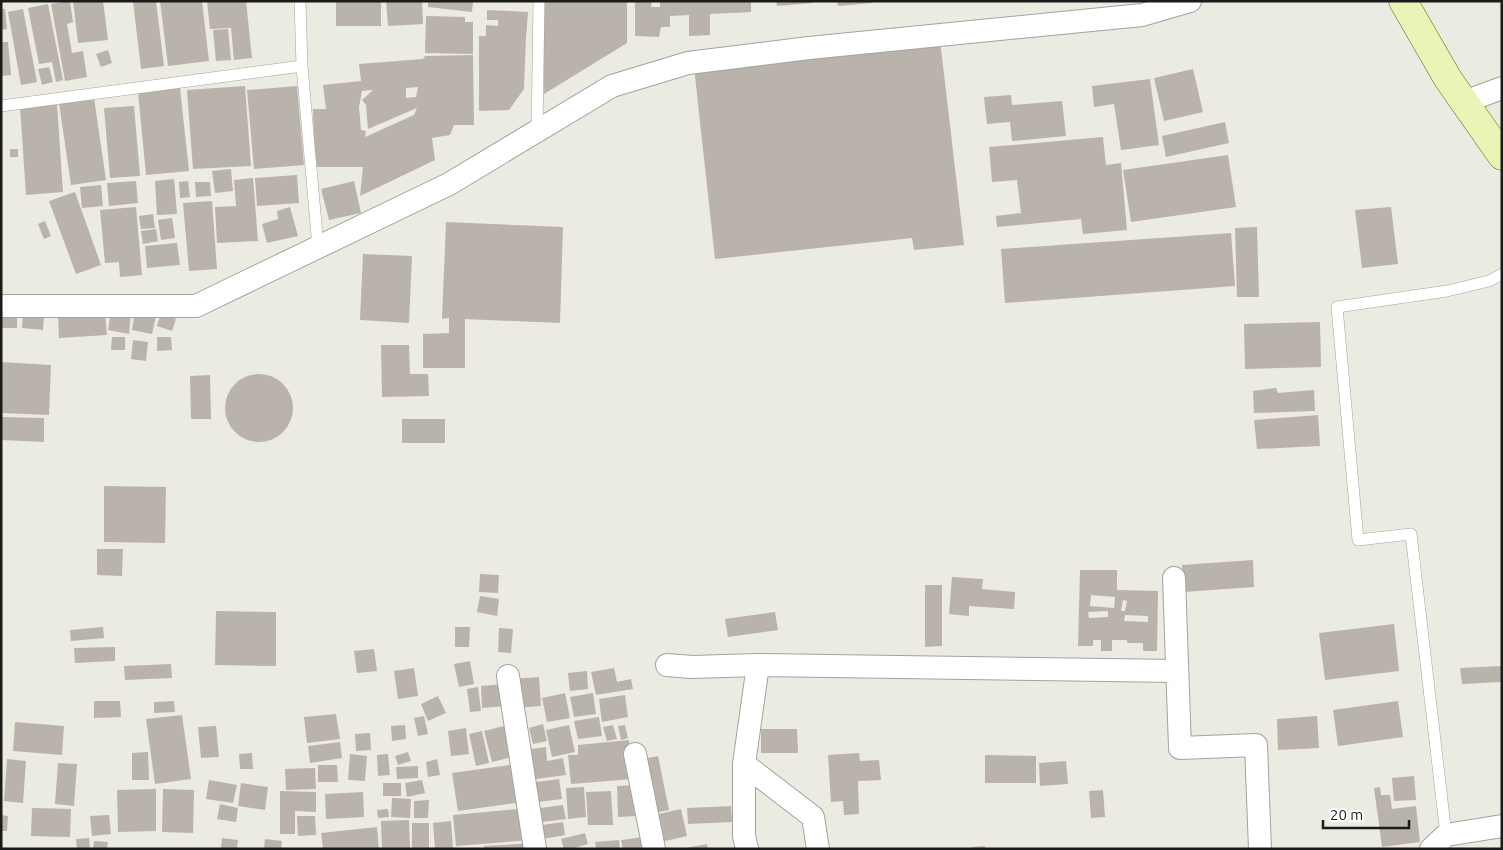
<svg xmlns="http://www.w3.org/2000/svg" width="1503" height="850" font-family="Ubuntu,sans-serif">
  <style>
    .building { fill: #b9b3ab; fill-rule: evenodd }
    .lines { fill: none; stroke-linecap: round; stroke-linejoin: round }
    .lane-casing { stroke: #a2a2a2; stroke-width: 12 }
    .street-casing { stroke: #a2a2a2; stroke-width: 24 }
    .secondary-casing { stroke: #506b0a; stroke-width: 29 }
    .lane { stroke: #fff; stroke-width: 11 }
    .street { stroke: #fff; stroke-width: 22 }
    .secondary { stroke: #e8f5b6; stroke-width: 28 }
  </style>
  <rect width="100%" height="100%" fill="#ecebe1"/>
  <!-- building -->
  <path class="building" d="M70,1L73,22L67,24L72,53L83,51L87,77L65,81L51,4Z
    M73,1H103L108,40L78,43Z
    M133,1H156L164,66L141,69Z
    M160,1H202L209,61L168,66Z
    M207,1H246L252,58L234,60L231,28L210,29Z
    M336,1H381V26H336Z
    M386,1H422L423,24L388,26Z
    M428,1H473L472,12L428,7Z
    M543,1H627V43L544,94Z
    M635,1H652L651,7H660V1H751V12L710,14V35L689,36V15L670,16V27H661L659,37L635,36Z
    M776,1H812V3L777,6Z
    M837,1H872V3L838,6Z
    M48,4L63,80L56,82L52,62L39,64L28,8Z
    M1,9H5L7,29L1,30Z
    M23,9L37,82L21,85L8,12Z
    M487,10L528,12L526,38L524,89L509,110L479,111V36H486V25L498,26V20H487Z
    M426,16L465,17V22H473V54L425,53Z
    M228,29L231,60L216,61L213,30Z
    M940,40L964,245L914,250L912,238L715,259L694,67Z
    M1,42H8L11,75L1,76Z
    M108,50L112,63L101,67L96,54Z
    M473,55L474,125H454L450,135L432,138L435,160L360,196L363,167H315L313,109H326L323,85L361,81L359,64L423,59L425,56ZM418,87L416,97L406,98V88ZM373,90L362,100L366,105L368,129L417,108L414,115L365,137L366,131L361,130L359,107L362,91Z
    M49,67L53,82L42,85L38,69Z
    M1193,69L1203,112L1164,121L1154,78Z
    M1150,79L1159,145L1121,150L1114,104L1094,107L1092,86Z
    M245,86L251,166L193,169L187,90Z
    M297,86L304,165L254,169L247,90Z
    M180,88L189,171L146,175L138,92Z
    M1011,95L1012,105L1062,101L1066,136L1012,141L1010,122L987,124L984,97Z
    M94,98L106,180L71,185L59,103Z
    M57,104L63,192L26,195L20,107Z
    M134,106L140,176L110,178L104,108Z
    M1225,122L1229,143L1166,157L1162,136Z
    M1103,137L1106,165L1121,163L1127,230L1083,234L1081,219L997,227L996,216L1021,213L1017,180L992,182L989,147Z
    M10,149H18V157H10Z
    M1228,155L1236,207L1131,222L1123,170Z
    M231,169L233,191L215,193L212,171Z
    M297,175L299,203L257,206L255,178Z
    M253,178L258,241L217,243L215,207L236,206L234,180Z
    M174,179L177,214L157,215L155,181Z
    M136,181L138,203L109,206L107,183Z
    M188,181L190,197L180,198L179,182Z
    M354,181L361,213L329,220L321,189Z
    M195,182H210L211,196L196,197Z
    M101,185L103,206L82,208L80,187Z
    M75,192L101,265L76,274L49,201Z
    M212,201L217,269L189,271L183,203Z
    M136,207L142,275L120,277L119,262L105,263L100,210Z
    M290,207L298,236L267,243L262,224L278,219L277,211Z
    M1391,207L1398,264L1362,268L1355,210Z
    M153,214L155,228L141,229L139,216Z
    M172,218L175,238L161,240L158,220Z
    M45,221L51,236L44,239L38,224Z
    M446,222L563,227L560,323L465,319V368H423V334L449,333V318L442,319Z
    M1257,227L1259,297H1237L1235,228Z
    M156,229L158,241L143,244L141,231Z
    M1231,233L1235,286L1005,303L1001,249Z
    M177,243L180,265L147,268L145,246Z
    M363,254L412,256L409,323L360,320Z
    M111,310L131,313L129,334L108,330Z
    M23,312L44,314L43,330L22,328Z
    M105,312L107,335L59,338L58,315Z
    M135,312L156,316L152,334L132,330Z
    M17,313V328H1V314Z
    M161,313L176,319L172,331L157,326Z
    M1320,322L1321,367L1245,369L1244,324Z
    M112,337H125V350H111Z
    M157,337H171L172,350L157,351Z
    M133,340L148,342L146,361L131,359Z
    M381,345H409L410,374H428L429,396L382,397Z
    M1,362L51,365L49,415L1,413Z
    M225 408a34 34 0 1 1 68 0a34 34 0 1 1-68 0Z
    M210,375L211,419H191L190,376Z
    M1276,388L1278,393L1314,390L1315,411L1254,413L1253,391Z
    M1318,415L1320,446L1257,449L1254,420Z
    M1,417L44,418V442L1,440Z
    M402,419H445V443H402Z
    M104,486L166,487L165,543L104,542Z
    M97,549H123L122,576L97,575Z
    M1253,560L1254,587L1184,592L1182,565Z
    M1080,570H1117V590L1158,591L1157,651H1143V643H1127V640H1112V651H1101V640H1093V646H1078ZM1091,595L1115,597L1114,608L1090,606ZM1123,600L1127,601L1125,611H1121ZM1108,611V617L1089,618L1088,612ZM1125,615L1148,616V622L1124,621Z
    M480,574L499,575L498,593L479,592Z
    M952,577L983,579L982,589L1015,592L1014,609L969,606V616L949,614Z
    M925,585H942V646L925,647Z
    M480,596L499,599L497,616L477,612Z
    M216,611L276,612V666L215,665Z
    M775,612L778,630L728,637L725,619Z
    M1394,624L1399,671L1325,680L1319,633Z
    M103,627L104,638L71,641L70,630Z
    M455,627H470L469,647H455Z
    M499,628L513,629L511,653L498,652Z
    M115,647V661L75,663L74,648Z
    M374,649L377,671L357,673L354,651Z
    M470,661L474,684L459,687L454,664Z
    M171,664L172,678L125,680L124,666Z
    M1502,666V682L1462,684L1460,668Z
    M414,668L418,696L398,699L394,671Z
    M614,668L617,682L631,679L633,689L596,695L591,672Z
    M587,671L588,689L570,691L568,673Z
    M539,677L541,706L515,708L513,679Z
    M504,684L507,706L482,708L481,686Z
    M478,687L481,711L470,712L467,689Z
    M565,693L570,718L547,722L542,698Z
    M593,693L596,714L574,717L570,697Z
    M625,695L628,717L602,722L599,699Z
    M438,696L446,713L428,721L421,704Z
    M94,701H120L121,717L94,718Z
    M174,701L175,712L154,713V702Z
    M1398,701L1403,737L1338,746L1333,710Z
    M336,714L340,739L307,743L304,717Z
    M182,715L191,779L155,784L146,719Z
    M424,716L428,734L418,736L414,718Z
    M1317,716L1319,748L1278,750L1277,719Z
    M599,717L602,736L578,739L574,721Z
    M15,722L64,726L62,755L13,751Z
    M543,724L547,741L533,744L529,728Z
    M405,725L406,739L392,741L391,726Z
    M508,725L516,756L492,762L484,731Z
    M569,725L575,752L552,757L546,730Z
    M613,725L617,739L607,741L603,727Z
    M625,725L628,738L621,740L618,726Z
    M216,726L219,757L201,758L198,727Z
    M466,728L469,754L451,756L448,731Z
    M761,729H797L798,753H761Z
    M482,731L489,763L476,766L469,734Z
    M370,733L371,750L356,751L355,734Z
    M629,740L632,779L571,784L568,755H578V745Z
    M340,742L342,758L310,763L308,746Z
    M546,747L547,761L563,758L566,775L529,780L524,750Z
    M148,752L149,780H132V753Z
    M408,752L411,761L398,765L395,756Z
    M252,753L253,769H240L239,754Z
    M859,753L860,761L879,760L881,780L858,781L859,814L844,815L843,801L831,802L828,755Z
    M350,754L367,756L365,781L348,780Z
    M388,754L390,775L378,776L377,755Z
    M985,755L1036,756V783H985Z
    M658,756L669,810L642,815L632,761Z
    M7,759L26,761L23,803L4,801Z
    M437,759L440,775L428,777L426,762Z
    M1066,761L1068,784L1040,786L1039,763Z
    M58,763L77,764L74,806L55,804Z
    M517,764L523,802L458,811L452,773Z
    M318,765H337L338,782H318Z
    M418,766V778L397,779L396,767Z
    M315,768L316,789L286,790L285,769Z
    M1414,776L1416,800L1394,801L1392,778Z
    M559,779L562,799L531,803L529,783Z
    M209,780L237,785L233,803L206,799Z
    M422,780L425,793L407,797L405,783Z
    M241,783L268,787L265,810L238,806Z
    M383,783H401V796H383Z
    M636,785L638,816L618,817L617,786Z
    M584,787L586,817L568,819L566,788Z
    M1380,787L1381,795H1390L1392,809L1416,806L1420,842L1382,847L1374,788Z
    M156,789V831L118,832L117,790Z
    M163,789L194,790L193,833L162,832Z
    M1103,790L1105,817L1091,818L1089,791Z
    M280,791L316,792V812L295,811V834H280Z
    M611,791L613,825H588L586,792Z
    M363,792L364,817L326,819L325,794Z
    M392,798L411,799L410,818L391,817Z
    M429,800L428,818H414V801Z
    M220,804L238,808L236,822L217,819Z
    M563,805L566,819L534,823L532,809Z
    M731,806L732,822L688,824L687,808Z
    M32,808L71,809L70,837L31,836Z
    M528,808L531,840L456,846L453,815Z
    M388,809L389,817L378,818L377,810Z
    M681,809L687,836L648,845L641,818Z
    M1,815L8,816L7,831H1Z
    M109,815L111,834L92,836L90,816Z
    M297,816H315L316,835L298,836Z
    M409,820L410,849H382L381,821Z
    M451,821L453,849H435L433,823Z
    M563,822L565,835L537,840L535,826Z
    M412,823H429V849H412Z
    M377,827L379,849H323L321,833Z
    M585,833L588,844L571,849H564L561,839Z
    M643,837L644,849H623L621,840Z
    M89,838L90,849H77L76,839Z
    M222,838L238,840L237,849H221Z
    M265,839L282,841L281,849H264Z
    M619,840L620,849H596L595,842Z
    M94,841L108,842L107,849H93Z
    M532,843V849H484V846Z
    M707,844L708,849H685V848Z
    M985,846V849H972V847Z"/>
  <g class="lines">
    <!-- lane casing -->
    <g class="lane-casing">
      <path id="lane" d="M300,1L302,66L318,247
        M1,106L302,66
        M537,132L539,1
        M1446,835L1411,534L1358,540L1337,307L1447,291L1489,281L1502,274"/>
    </g>
    <!-- street casing -->
    <g class="street-casing">
      <path id="street" d="M1464,102L1502,88
        M1,306H196L449,184L612,86L688,63L809,48L1142,15L1190,1
        M1174,578L1180,748L1256,745L1260,849
        M667,665L692,667L758,665L1177,671
        M508,676L535,849
        M635,754L654,849
        M744,764L813,817L818,849
        M747,849L744,836V764L758,665
        M1431,849L1446,835L1502,826"/>
    </g>
    <!-- secondary casing -->
    <g class="secondary-casing">
      <path id="secondary" d="M1403,1L1448,79L1502,156"/>
    </g>
    <!-- lane -->
    <use href="#lane" class="lane"/>
    <!-- street -->
    <use href="#street" class="street"/>
    <!-- secondary -->
    <use href="#secondary" class="secondary"/>
  </g>
  <!-- border -->
  <rect width="1503" height="850" fill="none" stroke="#1b1b1b" stroke-width="5"/>
  <!-- scale -->
  <path d="M1323 820v8h86v-8" fill="none" stroke="#1b1b1b" stroke-width="2.5"/>
  <text x="1330" y="820" font-size="15" fill="#1b1b1b" stroke="#ffffff" stroke-width="4" paint-order="stroke">20 m</text>
</svg>
